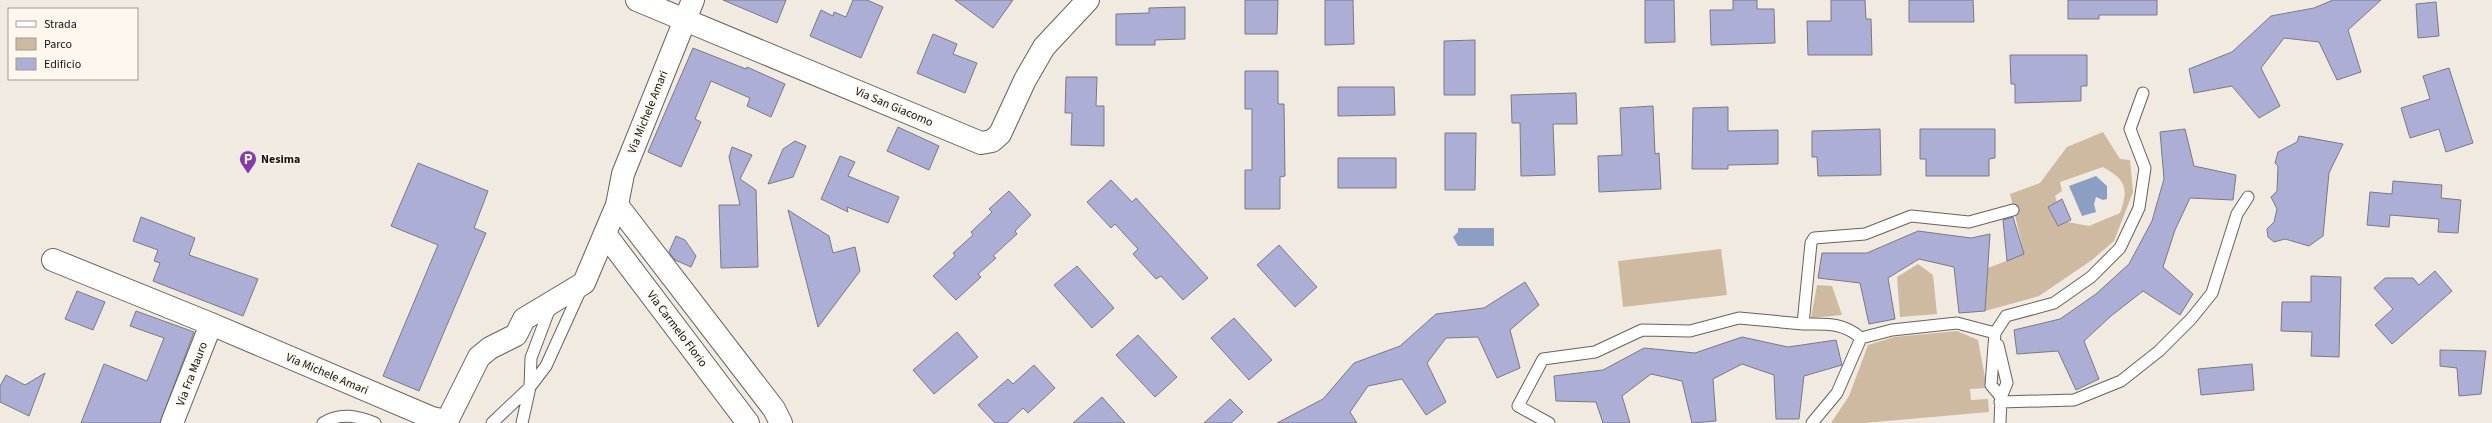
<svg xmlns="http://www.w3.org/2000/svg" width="2492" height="423" font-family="'Source Sans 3',sans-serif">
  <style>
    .green { fill: #cdbaa0; fill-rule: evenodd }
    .water { fill: #8c9ec1 }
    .building { fill: #adaed6; stroke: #797a83 }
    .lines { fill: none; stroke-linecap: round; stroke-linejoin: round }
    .lane-casing { stroke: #69625b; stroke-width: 13 }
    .street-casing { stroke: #69625b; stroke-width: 24 }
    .secondary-casing { stroke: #69625b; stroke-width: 24 }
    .lane { stroke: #fff; stroke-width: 11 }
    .street { stroke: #fff; stroke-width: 22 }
    .secondary { stroke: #fff; stroke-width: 22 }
    .labels { text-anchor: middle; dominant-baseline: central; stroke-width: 3; stroke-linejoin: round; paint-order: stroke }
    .street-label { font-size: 12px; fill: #15120f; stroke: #fef7ee }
    .poi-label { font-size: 12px; font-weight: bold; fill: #15120f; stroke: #fef7ee; text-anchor: start }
  </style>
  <rect width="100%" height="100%" fill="#f1eae1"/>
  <!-- green -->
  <path class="green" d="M2103,132L2120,159L2130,160L2133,192L2114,241L2092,260L2039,296L1985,311L1988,268L2024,254L2010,194L2040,183L2067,147ZM2103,167C2126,180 2129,188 2120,213L2089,226L2067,222L2058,226L2048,207L2057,202L2055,196L2062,191L2060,182Z
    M1721,249L1727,295L1623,307L1618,261Z
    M1918,264L1933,275L1937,314L1900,317L1897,277Z
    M1817,285L1832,286L1842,315L1811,318Z
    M1957,331L1978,340L1987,388L1970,389L1971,400L1988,399L1989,412L1864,423H1831L1849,396L1868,345L1894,337Z"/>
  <!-- water -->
  <path class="water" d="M2096,176L2107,186V199L2103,200L2096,197L2094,204L2096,212L2082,216L2069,186Z
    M1458,228H1494V246H1458L1453,237L1458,232Z"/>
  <!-- building -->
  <path class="building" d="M723,0H786L777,23Z
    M853,0H867L883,7L861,58L810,36L821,10L833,16L834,12L846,17Z
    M955,0H1013L993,28Z
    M1245,0H1278L1277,34H1245Z
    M1325,0H1353L1354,44L1325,45Z
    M1645,0H1674L1675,42L1645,43Z
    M1733,0H1757V9H1774L1775,43L1711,45L1710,10H1733Z
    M1831,0H1865L1866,19H1871L1872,55H1808L1807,21H1831Z
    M1909,0H1973L1974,22H1909Z
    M2068,0H2157V15H2099V19H2068Z
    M2333,0H2381L2348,30L2361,72L2337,80L2319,42L2284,38L2261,68L2280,106L2259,118L2232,86L2194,93L2189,69L2232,52L2271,16L2314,8Z
    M2436,2L2439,36L2418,38L2416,4Z
    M1185,7V39L1155,40V45H1116V14L1149,13V8Z
    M933,34L957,44L953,54L977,63L965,93L917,73Z
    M1475,40V95H1444V41Z
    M693,48L746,69L747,67L785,84L771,117L747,106L750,98L711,81L695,119L701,122L681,167L648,152Z
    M2010,55H2087V86H2081V101L2015,103V84H2011Z
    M2449,68L2473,143L2446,152L2439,129L2410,138L2401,108L2430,99L2423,76Z
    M1245,71H1278V104H1284L1285,176L1280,177V209H1245V170H1252V109H1245Z
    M1066,77H1097L1096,106H1104V146L1071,145L1072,113H1065Z
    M1338,87H1394L1395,115L1338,116Z
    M1576,93L1577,124H1553L1555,175L1521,176L1520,123H1512L1511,95Z
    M1653,106L1655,154L1659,153L1661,189L1599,192L1598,156L1622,155L1620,108Z
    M1728,107V131L1778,130V164L1728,165V169H1692L1693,108Z
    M898,127L939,146L929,170L887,151Z
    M1880,129L1881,175L1818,176L1817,157H1812V131Z
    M1920,129H1995V158L1989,159V176H1926V159H1920Z
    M2185,129L2194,166L2236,175L2233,200L2190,198L2175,230L2163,267L2193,294L2180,315L2143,291L2111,316L2084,341L2099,379L2076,390L2058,351L2017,354L2014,330L2060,319L2096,294L2129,264L2152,221L2164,179L2160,132Z
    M1445,133H1476L1475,190H1445Z
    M2299,136L2343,144L2329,173L2323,236L2309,246L2285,239L2274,242L2268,237L2267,229L2274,222L2277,209L2271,197L2277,191L2278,166L2275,163L2278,152L2297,142Z
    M795,141L806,146L793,177L768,184L783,149Z
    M732,147L752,155L740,179L756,190L758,267L721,268L719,205H740L729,157Z
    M840,156L855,162L848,176L899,197L888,223L847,207L848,212L821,199Z
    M1338,158H1396V188H1338Z
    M418,163L488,191L474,228L486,233L419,391L383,376L438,245L391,226Z
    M1111,180L1132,202L1136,198L1208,278L1183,300L1161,276L1156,279L1133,254L1138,249L1115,224L1111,228L1087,202Z
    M2393,181L2442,185L2441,198L2461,200L2458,233L2438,232L2439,219L2390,215L2389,227L2367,225L2370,192L2392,194Z
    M1009,191L1031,215L1015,231L1017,234L993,256L996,258L978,274L981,277L956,300L933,276L955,256L953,253L973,235L971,232L992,212L989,209Z
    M2062,199L2071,220L2058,226L2048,207Z
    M788,210L829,236L833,253L855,247L860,271L818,327Z
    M141,217L195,238L189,255L258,279L243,316L153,281L160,263L154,261L158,250L133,241Z
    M2013,217L2024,254L2007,261L2003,220Z
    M1918,231L1971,238L1990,234L1985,311L1959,313L1954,267L1919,259L1888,278L1895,319L1869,324L1860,283L1818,278L1822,253H1867Z
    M676,236L685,240L696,256L691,267L675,260L669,252Z
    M1279,245L1317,287L1295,307L1257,265Z
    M1077,266L1114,308L1092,328L1054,285Z
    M2435,271L2452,291L2392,344L2375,325L2393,309L2374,288L2385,278H2413L2419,285Z
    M2311,276L2341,277L2339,357L2311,356L2312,332L2281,331L2282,302H2311Z
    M1525,282L1539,305L1510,330L1520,368L1497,378L1478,337L1446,338L1427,363L1446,402L1426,415L1402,379L1368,386L1350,412L1357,423H1277L1323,399L1354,363L1400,346L1436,314L1484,308Z
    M77,291L105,302L93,330L65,319Z
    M136,311L194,332L160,423H81L104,364L147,381L164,338L130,326Z
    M1234,318L1272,360L1249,380L1211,338Z
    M957,332L978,357L934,394L913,370Z
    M1138,335L1177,377L1155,397L1116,355Z
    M1742,337L1788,347L1836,340L1842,365L1804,376L1799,419H1776L1774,375L1742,364L1713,379L1716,421L1692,423L1682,381L1651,374L1622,396L1630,423H1603L1596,402L1556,401L1554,376L1603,370L1644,348L1695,353Z
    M2440,350L2486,351L2481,394L2459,396L2457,368L2440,366Z
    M2252,364L2254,390L2201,395L2198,369Z
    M1034,365L1055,388L1028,413L1023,408L1007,423H995L978,405L1008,379L1013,384Z
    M45,373L29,416L0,402V386L6,375L25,385Z
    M1102,397L1125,423H1073Z
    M1230,399L1243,412L1231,423H1204Z"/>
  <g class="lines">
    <!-- lane casing -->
    <g class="lane-casing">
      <path id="lane" d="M1861,338C1843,322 1826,324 1803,324L1811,243L1814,238L1865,234L1911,216L1969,222L2013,210
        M1998,345L2007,383L2001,397L2000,423
        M2001,397L1991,385L1995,333L2006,316L2054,303L2091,277L2120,248L2139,208L2145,168L2130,129L2143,93
        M2000,402L2074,400L2121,381L2159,351L2191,319L2212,293L2237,214L2248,197
        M323,423C340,412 358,416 375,423
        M492,423L530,387L546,366L581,289
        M522,423L530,387L531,358L551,305
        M1549,423L1518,406L1543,359L1595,352L1642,330L1690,331L1739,318L1803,324
        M1812,423L1837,393L1861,338L1892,330L1957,323L1995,333"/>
    </g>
    <!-- street casing -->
    <g class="street-casing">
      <path id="street" d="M637,0L981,143L992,141L1000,134L1025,80L1044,47L1088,0
        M605,234L748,423
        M53,260L211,324L432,418L441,420L448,419L479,357L490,348L516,335L524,319L584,283L617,205L623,174L693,0
        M172,423L211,324"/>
    </g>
    <!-- secondary casing -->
    <g class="secondary-casing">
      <path id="secondary" d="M617,205L774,409L781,423"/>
    </g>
    <!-- lane -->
    <use href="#lane" class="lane"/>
    <!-- street -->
    <use href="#street" class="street"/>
    <!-- secondary -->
    <use href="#secondary" class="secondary"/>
  </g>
  <!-- icons -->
  <defs>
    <g id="parking-pin" transform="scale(0.9)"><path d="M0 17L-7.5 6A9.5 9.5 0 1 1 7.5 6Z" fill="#8639aa" stroke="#fef7ee"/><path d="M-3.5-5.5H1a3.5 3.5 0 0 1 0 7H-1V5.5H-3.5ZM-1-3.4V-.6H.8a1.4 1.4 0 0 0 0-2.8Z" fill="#fff"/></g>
  </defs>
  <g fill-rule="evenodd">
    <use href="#parking-pin" x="248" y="159"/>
  </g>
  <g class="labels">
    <!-- street labels -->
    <g class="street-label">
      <text transform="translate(894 107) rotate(23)">Via San Giacomo</text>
      <text transform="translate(648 112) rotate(-68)">Via Michele Amari</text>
      <text transform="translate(677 329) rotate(53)">Via Carmelo Florio</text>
      <text transform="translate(192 374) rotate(-69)">Via Fra Mauro</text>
      <text transform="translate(327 374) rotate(23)">Via Michele Amari</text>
    </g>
    <!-- poi labels -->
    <g class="poi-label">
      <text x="261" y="159">Nesima</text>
    </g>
  </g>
  <!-- legend -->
  <rect x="8" y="8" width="130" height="72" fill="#fef7ee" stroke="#a19b95"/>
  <rect x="16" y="21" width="20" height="6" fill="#ffffff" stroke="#a19b95"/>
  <text x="44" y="28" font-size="12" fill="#15120f">Strada</text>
  <rect x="16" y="38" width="20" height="12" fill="#cdbaa0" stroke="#a19b95"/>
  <text x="44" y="48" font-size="12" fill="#15120f">Parco</text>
  <rect x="16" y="58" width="20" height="12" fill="#adaed6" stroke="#a19b95"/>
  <text x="44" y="68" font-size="12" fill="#15120f">Edificio</text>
</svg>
